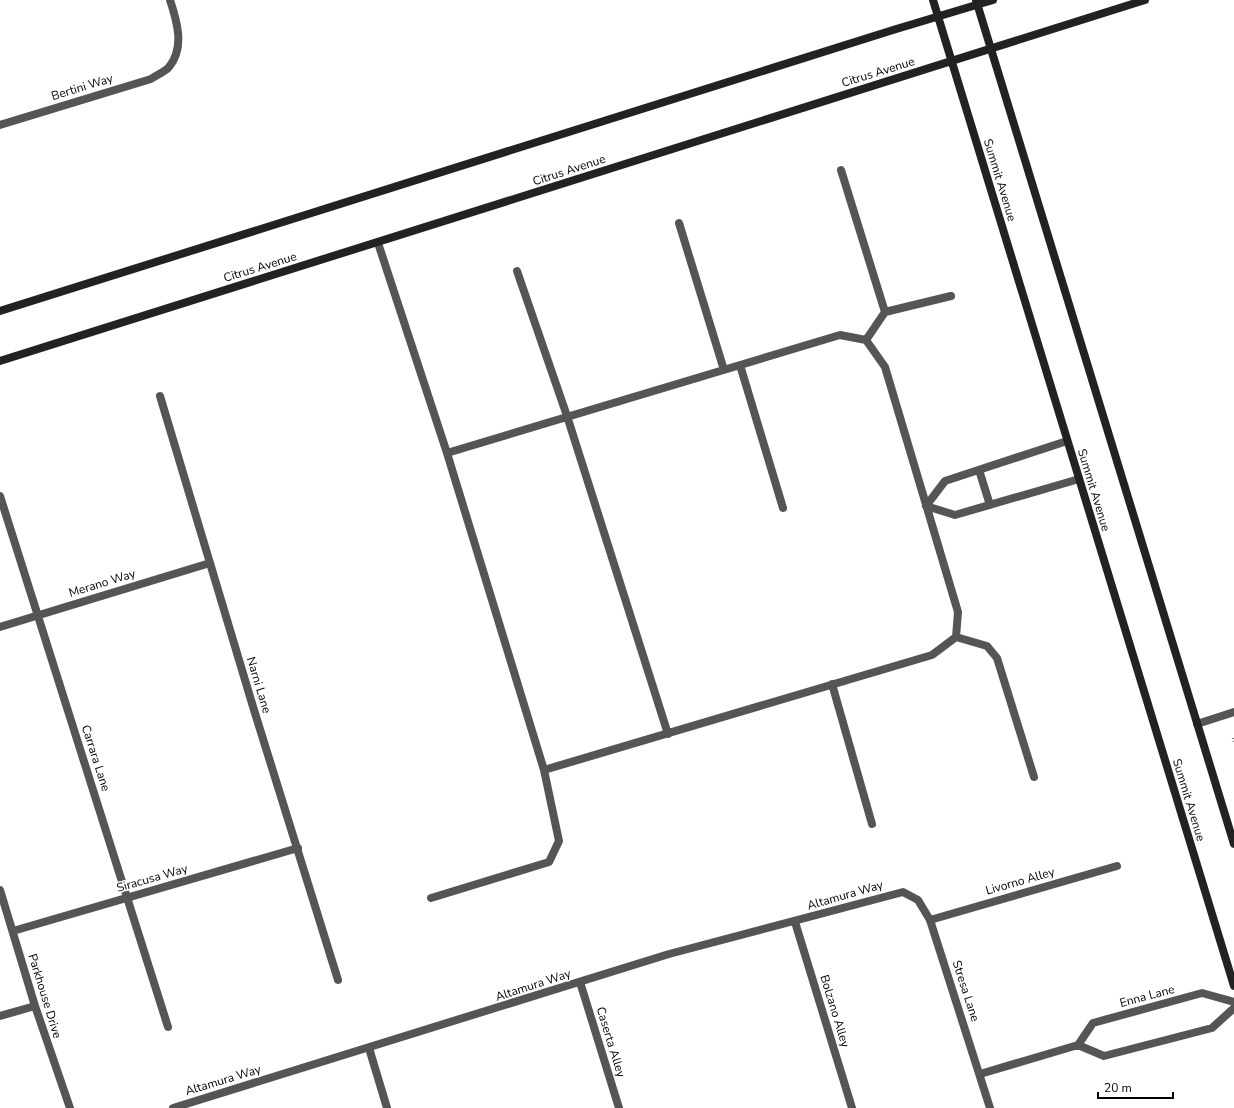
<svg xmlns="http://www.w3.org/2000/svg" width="1234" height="1108" font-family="'Nunito Sans',sans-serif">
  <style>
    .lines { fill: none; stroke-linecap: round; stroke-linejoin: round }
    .path { stroke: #777; stroke-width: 2.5; stroke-dasharray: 1 2; stroke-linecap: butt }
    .service { stroke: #555; stroke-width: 8 }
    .minor { stroke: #555; stroke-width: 8 }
    .secondary { stroke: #222; stroke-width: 8 }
    .labels { text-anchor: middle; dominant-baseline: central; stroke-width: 3; stroke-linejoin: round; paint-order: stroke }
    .street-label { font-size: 12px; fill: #000; stroke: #fff }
  </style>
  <rect width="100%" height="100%" fill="#fff"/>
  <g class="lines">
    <!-- path -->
    <path class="path" d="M1233,738L1234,742"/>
    <!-- service -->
    <path class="service" d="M1197,724L1234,712
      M930,920L1117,866
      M795,922L852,1108
      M580,982L619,1108
      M369,1048L387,1108"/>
    <!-- minor -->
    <path class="minor" d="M0,125L151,79C156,75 165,72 169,67C185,48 177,21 170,0
      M841,170L885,312
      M679,223L724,370
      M378,243L447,453L544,770L559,841L549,862L431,898
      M517,271L567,416L668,734
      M866,340L885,312L951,296
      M740,365L783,508
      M160,396L254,710L338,980
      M1067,441L945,481L926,506L955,515L1079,479
      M447,453L840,335L866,340L885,367L958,612L956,637L932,655L544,770
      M979,470L990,505
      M0,496L168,1027
      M0,627L210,563
      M956,637L987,646L997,658L1034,777
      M832,684L872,824
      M0,890L35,1006L70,1108
      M13,931L298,848
      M0,1016L35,1006
      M1078,1045L1104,1056L1212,1028L1234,1008
      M980,1074L1078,1045L1093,1023L1202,993L1234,1002
      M173,1108L669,954L903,892L918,900L930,920L990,1108"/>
    <!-- secondary -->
    <path class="secondary" d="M933,0L1234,986
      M976,0L1234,844
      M0,311L893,30L993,0
      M0,361L1145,0"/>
  </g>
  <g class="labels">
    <!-- street labels -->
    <g class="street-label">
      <text transform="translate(878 72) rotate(-17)">Citrus Avenue</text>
      <text transform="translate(82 87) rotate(-17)">Bertini Way</text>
      <text transform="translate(569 170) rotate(-18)">Citrus Avenue</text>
      <text transform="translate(1000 180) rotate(73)">Summit Avenue</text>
      <text transform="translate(260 267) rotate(-17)">Citrus Avenue</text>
      <text transform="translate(1094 490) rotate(73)">Summit Avenue</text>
      <text transform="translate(102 583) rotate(-17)">Merano Way</text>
      <text transform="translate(259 685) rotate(73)">Narni Lane</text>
      <text transform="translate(96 758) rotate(72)">Carrara Lane</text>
      <text transform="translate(1189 800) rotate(73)">Summit Avenue</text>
      <text transform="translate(152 878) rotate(-16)">Siracusa Way</text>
      <text transform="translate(1020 881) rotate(-16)">Livorno Alley</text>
      <text transform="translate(845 895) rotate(-16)">Altamura Way</text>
      <text transform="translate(533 985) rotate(-18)">Altamura Way</text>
      <text transform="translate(966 991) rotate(72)">Stresa Lane</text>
      <text transform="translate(45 996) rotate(73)">Parkhouse Drive</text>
      <text transform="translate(1147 996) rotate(-15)">Enna Lane</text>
      <text transform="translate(835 1011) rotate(73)">Bolzano Alley</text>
      <text transform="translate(611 1042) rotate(73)">Caserta Alley</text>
      <text transform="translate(223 1080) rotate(-17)">Altamura Way</text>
    </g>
  </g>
  <!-- scale -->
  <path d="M1098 1092v6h75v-6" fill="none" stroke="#000000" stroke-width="2"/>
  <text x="1104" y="1092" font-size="12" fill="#000000" stroke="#ffffff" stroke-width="3" paint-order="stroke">20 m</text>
</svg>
